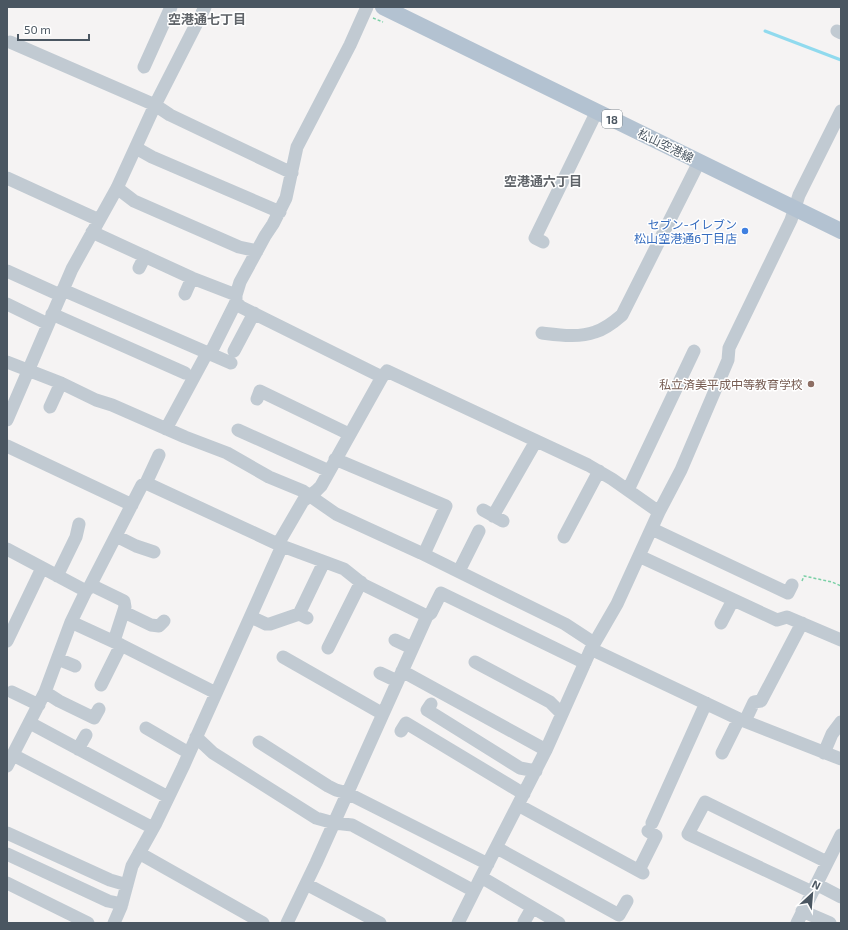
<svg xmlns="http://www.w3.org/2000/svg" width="848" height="930" font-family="'Exo 2','Noto Sans JP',sans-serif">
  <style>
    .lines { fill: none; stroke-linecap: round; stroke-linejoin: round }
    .stream { stroke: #90daee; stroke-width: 3 }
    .path { stroke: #7ad0a6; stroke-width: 1.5; stroke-dasharray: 3 2; stroke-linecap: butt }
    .minor { stroke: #c1cad2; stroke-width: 13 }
    .major { stroke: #b3c2d1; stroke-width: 16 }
    .shop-dot { fill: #3f7fe0; stroke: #fff; stroke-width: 1.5 }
    .education-dot { fill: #8d6e63; stroke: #fff; stroke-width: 1.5 }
    .labels { text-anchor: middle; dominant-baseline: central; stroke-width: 3; stroke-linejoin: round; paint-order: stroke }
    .shield { fill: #fff; stroke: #808990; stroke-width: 1 }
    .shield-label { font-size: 11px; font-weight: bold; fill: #4a5661 }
    .street-label { font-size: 12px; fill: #4a5661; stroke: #fff }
    .shop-label { font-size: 12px; fill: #366cbe; stroke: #fff; text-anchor: end }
    .education-label { font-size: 12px; fill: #785e54; stroke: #fff; text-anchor: end }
    .neighbourhood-label { font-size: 13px; font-weight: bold; fill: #5f6368; stroke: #fff }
  </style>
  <rect width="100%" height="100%" fill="#f5f3f3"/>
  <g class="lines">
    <!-- stream -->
    <path class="stream" d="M765,31L841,60"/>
    <!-- path -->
    <path class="path" d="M373,18L383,22
      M802,581L804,576L832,582L841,586"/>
    <!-- minor -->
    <path class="minor" d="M367,7L350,45L297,147L286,198L273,224L265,236L240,282L236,295V302L241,307L382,377
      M837,31L841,33
      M10,42L155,105L170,115L292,173
      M144,67L171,7
      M136,148L152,157L280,212
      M7,178L99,220
      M117,188L134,201L239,247L257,251
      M92,232L192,278L236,295
      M543,242L535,238L597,111
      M139,268L145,256
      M7,271L60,295
      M63,290L231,363
      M185,294L192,278
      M7,304L48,324
      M52,314L185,373
      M542,333C559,335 579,338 595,332C605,329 614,322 622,315L699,162
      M234,351L254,313
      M210,354L236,302
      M7,362L61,383L96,400L112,405L185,437L227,453L269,477L303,491L336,514L421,553L565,624L594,643
      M257,399L260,391L349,434
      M50,407L61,383
      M7,420L72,269L117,188L155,105L205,7
      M166,429L207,353
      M238,430L329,471
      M7,446L132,505
      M335,459L446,506L424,554
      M146,483L159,455
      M628,490L694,351
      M483,510L503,521
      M493,516L536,441
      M652,529L788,593L792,585
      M116,536L136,546L154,552
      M564,537L599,471
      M278,544L303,501L316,491L321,486L382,377L387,371L588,465L612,479L659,512
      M7,549L86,591
      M639,556L777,620L787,617L841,640
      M459,571L479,531
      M57,576L76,537L79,524
      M91,585L124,601L125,607L114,641
      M124,612L151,625L159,626L164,621
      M427,616L431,613L441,593L585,663
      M251,617L266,624H270L299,614
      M307,618L299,614L324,562
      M71,622L121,645L216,693
      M721,623L733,600
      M395,640L412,648
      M7,641L42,568
      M328,648L361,582
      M591,649L739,719L841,759
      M283,657L383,714
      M58,659L75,666
      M475,662L550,702L562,714
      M402,671L546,750
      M380,673L397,681
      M101,685L121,645
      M12,692L39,705
      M45,692L59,701L94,718L99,709
      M431,704L427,710L520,768L536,771
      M745,721L754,702L761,701L802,623
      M30,723L168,797
      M146,728L189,753
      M401,731L406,723L524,794
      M196,737L213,753L316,818L334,823L352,825L474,891
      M259,742L328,786L336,790L347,793L488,864
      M78,749L86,735
      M722,753L739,719
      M824,753L832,734L841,722
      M13,755L153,828
      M7,766L45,692L71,622L86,591L89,588L142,485L146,483L282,546L344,569L364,585L427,616L316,863L287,923
      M518,805L643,873
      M652,823L706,703
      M7,833L110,880L127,885
      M497,848L619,915L627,901
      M139,853L263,923
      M7,854L108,901L122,904
      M639,870L656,836L648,831
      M481,877L559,923
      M7,883L88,923
      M306,884L380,923
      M816,884L841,897
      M812,892L688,834L705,802L827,862
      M802,911L830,923
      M524,922L532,908
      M114,923L121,907L132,866L156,823L183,767L282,546
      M458,923L481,877L546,750L591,649L617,604L659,512L681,470L728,360L729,348L791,220L799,195L841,111
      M797,923L841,835"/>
    <!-- major -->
    <path class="major" d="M383,7L841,231"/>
  </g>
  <!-- markers -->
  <circle class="shop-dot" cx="745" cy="231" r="4"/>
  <circle class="education-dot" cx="811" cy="384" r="4"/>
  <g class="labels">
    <!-- shield labels -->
    <rect class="shield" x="602" y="110" width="20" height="18" rx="3"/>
    <g class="shield-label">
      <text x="612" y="119">18</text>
    </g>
    <!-- street labels -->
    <g class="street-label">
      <text transform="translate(666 145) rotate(26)">松山空港線</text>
    </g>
    <!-- shop labels -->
    <g class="shop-label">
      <text x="737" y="224">セブン-イレブン<tspan x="737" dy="14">松山空港通6丁目店</tspan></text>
    </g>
    <!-- education labels -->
    <g class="education-label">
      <text x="803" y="384">私立済美平成中等教育学校</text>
    </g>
    <!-- neighbourhood labels -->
    <g class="neighbourhood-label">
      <text x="207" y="19">空港通七丁目</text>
      <text x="543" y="181">空港通六丁目</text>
    </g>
  </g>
  <!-- border -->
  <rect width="848" height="930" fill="none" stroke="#4a5661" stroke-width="16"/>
  <!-- north arrow -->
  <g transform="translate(812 894) rotate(26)" stroke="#ffffff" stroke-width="3" paint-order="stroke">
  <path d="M0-3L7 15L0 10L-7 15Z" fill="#4a5661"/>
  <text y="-6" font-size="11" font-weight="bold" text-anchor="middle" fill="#4a5661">N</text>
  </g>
  <!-- scale -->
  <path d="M18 34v6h71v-6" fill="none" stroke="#4a5661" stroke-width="2"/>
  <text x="24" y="34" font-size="12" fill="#4a5661" stroke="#ffffff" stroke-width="3" paint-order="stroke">50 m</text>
</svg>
